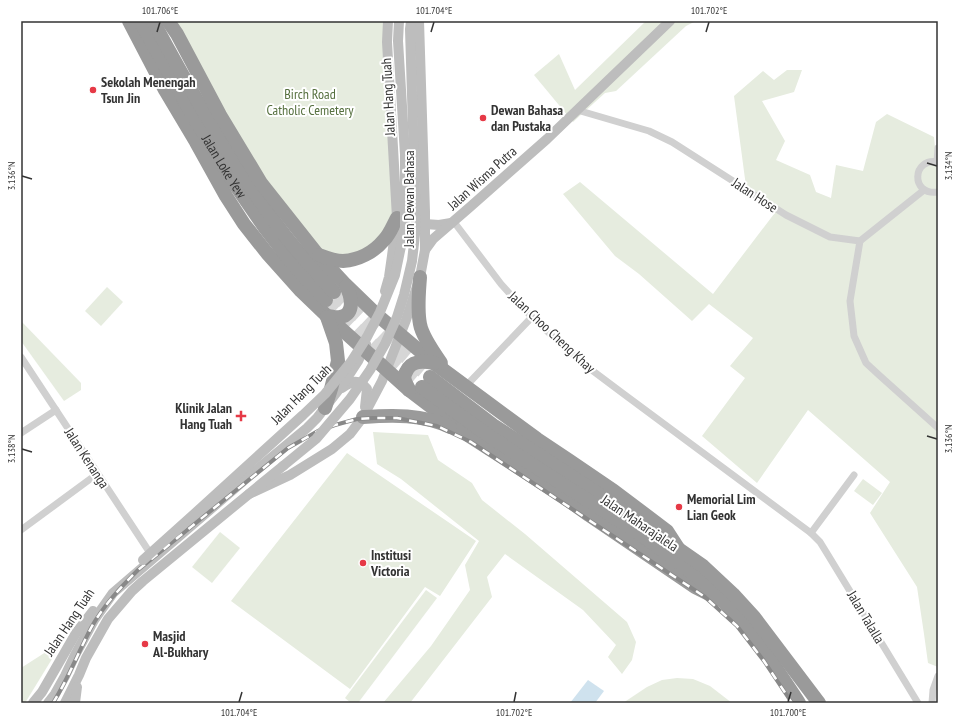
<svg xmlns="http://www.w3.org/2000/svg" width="959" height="724" font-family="'PT Sans Narrow',sans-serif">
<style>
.green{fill:#e6ecdf}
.water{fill:#cfe2ee}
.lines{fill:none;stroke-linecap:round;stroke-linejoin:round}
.highway-tunnel{stroke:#d6d6d6;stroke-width:14;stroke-dasharray:14 7;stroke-linecap:butt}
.street{stroke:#d0d0d0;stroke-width:7}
.secondary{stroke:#bdbdbd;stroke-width:10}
.highway{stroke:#9a9a9a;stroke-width:14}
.rail-casing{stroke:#888;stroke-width:4}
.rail{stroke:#fff;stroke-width:2.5;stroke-dasharray:8;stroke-linecap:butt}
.secondary-bridge{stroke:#bdbdbd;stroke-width:10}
.ticks{fill:none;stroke:#333;stroke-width:1.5}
.poi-dot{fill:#e63946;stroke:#fff;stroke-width:1.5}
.labels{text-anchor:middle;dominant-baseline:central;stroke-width:4;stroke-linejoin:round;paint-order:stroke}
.poi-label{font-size:14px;font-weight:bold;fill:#333;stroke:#fff;text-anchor:start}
.park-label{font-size:14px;fill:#56703f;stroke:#fff}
.street-label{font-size:14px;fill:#333;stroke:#fff}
.neatline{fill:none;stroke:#333;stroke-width:1.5}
.ticks-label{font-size:10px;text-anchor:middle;fill:#333}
</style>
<rect width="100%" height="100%" fill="#fff"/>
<!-- green -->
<g class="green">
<path d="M170 21H389L396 198 392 220 365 254 318 255 272 194Z"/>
<path d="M646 21H696L686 26 616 91 605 93 573 122 534 75 559 54 575 90Z"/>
<path d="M787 70H802L794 92 762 101 785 141 776 160 810 175 816 192 831 198 836 165 863 171 876 122 887 114 934 137 937 167 938 169V667L928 663 924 634 917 587 870 513 890 482 808 410 757 483 702 436 745 378 730 366 753 338 709 304 692 321 639 274 615 256 563 194 580 182 713 294 774 214 747 194 734 96 763 71 774 80Z"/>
<path d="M107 287 123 302 101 326 85 311Z"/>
<path d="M21 321 81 383V390L64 401 21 341Z"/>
<path d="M373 432 428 435 438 460 472 483 482 500 525 534 627 622 636 642 632 660 622 674 608 657 616 645 583 610 505 554 487 577 492 597 410 703H383L431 646 470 590 465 565 479 541 401 479 377 464Z"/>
<path d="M347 453 476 541 440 596 425 587 350 689 231 601Z"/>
<path d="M863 479 882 493 873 505 854 491Z"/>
<path d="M220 532 240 548 212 583 192 567Z"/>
<path d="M426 590 437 598 358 703H351L345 698Z"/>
<path d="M63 641 25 703H21V668Z"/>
<path d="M677 678 693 679 710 686 732 703H623L647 687 662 680Z"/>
</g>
<!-- water -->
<path class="water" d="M588 680 604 691 595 703H570Z"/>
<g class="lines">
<!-- highway-tunnel -->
<g class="highway-tunnel">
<path d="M334 292 381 336 430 377"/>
<path d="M326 300 374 346 422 387"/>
</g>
<!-- street -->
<g class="street">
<path d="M577 110 649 131 672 142 786 215 830 237 860 241 924 190"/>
<path d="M937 162 938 148"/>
<path d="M938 162C912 157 910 196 938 192"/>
<path d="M454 222 501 284 510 294 532 317 564 347 589 368 621 392 811 533 854 475"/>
<path d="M860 241 850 301 854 336 866 363 879 375 938 428"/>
<path d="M21 357 152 556"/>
<path d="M465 387 532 317"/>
<path d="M21 433 56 410"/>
<path d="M21 530 97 474"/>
<path d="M811 533 820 542 828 555 918 703"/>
<path d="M932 703 933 690 938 676"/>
</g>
<!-- secondary -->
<g class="secondary">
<path d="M425 224 439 225 451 223"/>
<path d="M425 250 433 239 470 207 547 139 670 21"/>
<path d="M385 291 389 277 392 256 397 218 387 42 388 21"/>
<path d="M342 388C352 381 358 378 367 389L365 407"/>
<path d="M249 494 290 475 332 449 350 434 363 417 382 381 386 371 406 320 420 277 425 250V212L419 21"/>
<path d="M33 703 42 692 76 633 93 611"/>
<path d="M48 703 55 694 65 676 75 655 94 620 113 593 248 477 307 428 317 418 343 384 358 361 366 344"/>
<path d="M65 703 79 675 86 658 108 619 132 591 143 581 283 466"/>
<path d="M75 703 77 687"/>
</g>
<!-- highway -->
<g class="highway">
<path d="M129 21 165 90 196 142 226 196 244 224 267 253 301 291 327 316 409 390 468 435 561 495 589 515 695 587 725 602"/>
<path id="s1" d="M140 21 192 114 234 183 265 228 292 263 326 300"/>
<path d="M153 21C191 92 232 164 280 229 296 251 316 271 334 292"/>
<path d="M168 21 177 34 220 115 261 183 318 255 344 283 376 314 434 363 537 439 570 461 614 491 667 531 678 548"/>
<path d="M319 255C327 258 335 261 343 261 359 260 374 252 384 240 390 234 393 225 397 218"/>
<path d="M420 277C419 292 417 309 420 324 422 336 434 353 441 363"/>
<path d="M327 316C331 316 336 318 340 317 356 315 351 295 346 286"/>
<path d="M430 377 493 425 637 519"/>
<path d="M422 387C445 404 467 421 491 437 524 460 558 481 592 503 637 532 688 564 725 603 754 633 776 668 799 703"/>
<path d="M409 390C408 387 406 384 405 381 404 378 404 375 406 372 411 360 423 361 434 363"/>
<path d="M325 408 331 389 338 361 336 343 327 317"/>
<path d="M363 417C393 415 422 414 450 427"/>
<path d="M670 543 703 566 733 594 754 617 819 703"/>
</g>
<defs>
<path id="rail" d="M53 703C68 679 78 653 91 628 103 606 120 588 138 570L288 448 318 431 335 425 357 419 373 418H397L437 426 471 442 705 597 737 626 764 661 792 703"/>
</defs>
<!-- rail casing -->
<use href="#rail" class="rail-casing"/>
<!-- rail -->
<use href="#rail" class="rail"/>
<!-- secondary-bridge -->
<g class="secondary-bridge">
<path d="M283 466 316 439 350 399 370 370 385 344 397 317 404 295 412 261 416 226 410 29 411 21"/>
<path d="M143 560 192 516 303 415 325 394 351 362 367 337 380 312 395 275 405 227V155L398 41 399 21"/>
</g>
</g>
<!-- ticks -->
<path class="ticks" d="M157 32 160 22M431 32 434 22M706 32 709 22M927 163 937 166M22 176 32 179M927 436 937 439M22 449 32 452M239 702 242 692M514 702 516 692M788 702 791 692"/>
<!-- markers -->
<g class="poi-dot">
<circle cx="93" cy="90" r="4"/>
<circle cx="483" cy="118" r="4"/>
<path d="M239 410h4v4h4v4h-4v4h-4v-4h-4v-4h4z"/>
<circle cx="679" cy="507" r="4"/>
<circle cx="363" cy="563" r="4"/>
<circle cx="145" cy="644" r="4"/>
</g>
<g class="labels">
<!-- poi labels -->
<g class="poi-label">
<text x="101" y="82">Sekolah Menengah<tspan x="101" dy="16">Tsun Jin</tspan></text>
<text x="491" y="110">Dewan Bahasa<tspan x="491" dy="16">dan Pustaka</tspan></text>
<text x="232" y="408" text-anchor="end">Klinik Jalan<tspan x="232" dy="16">Hang Tuah</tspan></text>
<text x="687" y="499">Memorial Lim<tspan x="687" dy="16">Lian Geok</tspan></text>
<text x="371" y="555">Institusi<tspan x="371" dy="16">Victoria</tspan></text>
<text x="153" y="636">Masjid<tspan x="153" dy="16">Al-Bukhary</tspan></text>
</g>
<!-- park labels -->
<g class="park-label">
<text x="310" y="94">Birch Road<tspan x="310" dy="16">Catholic Cemetery</tspan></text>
</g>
<!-- street labels -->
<g class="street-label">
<text transform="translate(388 97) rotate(-93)">Jalan Hang Tuah</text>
<text stroke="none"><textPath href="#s1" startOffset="168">Jalan Loke Yew</textPath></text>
<text transform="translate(482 178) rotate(-42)">Jalan Wisma Putra</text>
<text transform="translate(755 195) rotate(33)">Jalan Hose</text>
<text transform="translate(409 199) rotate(-90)">Jalan Dewan Bahasa</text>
<text transform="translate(552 332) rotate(43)">Jalan Choo Cheng Khay</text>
<text transform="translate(301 394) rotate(-45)">Jalan Hang Tuah</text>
<text transform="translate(87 458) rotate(57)">Jalan Kenanga</text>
<text transform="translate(640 523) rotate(34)">Jalan Maharajalela</text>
<text transform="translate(866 617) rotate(59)">Jalan Talalla</text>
<text transform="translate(69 622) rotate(-56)">Jalan Hang Tuah</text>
</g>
</g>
<!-- border -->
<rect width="959" height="724" fill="none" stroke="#ffffff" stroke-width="44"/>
<rect x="22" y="22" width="915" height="680" class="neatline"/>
<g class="ticks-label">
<text x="160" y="14">101.706°E</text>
<text x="434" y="14">101.704°E</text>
<text x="709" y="14">101.702°E</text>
<text transform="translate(948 166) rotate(-90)" y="4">3.134°N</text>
<text transform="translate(11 176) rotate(-90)" y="4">3.136°N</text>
<text transform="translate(948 439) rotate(-90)" y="4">3.136°N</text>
<text transform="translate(11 449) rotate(-90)" y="4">3.138°N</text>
<text x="239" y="716">101.704°E</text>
<text x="514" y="716">101.702°E</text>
<text x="788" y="716">101.700°E</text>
</g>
</svg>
